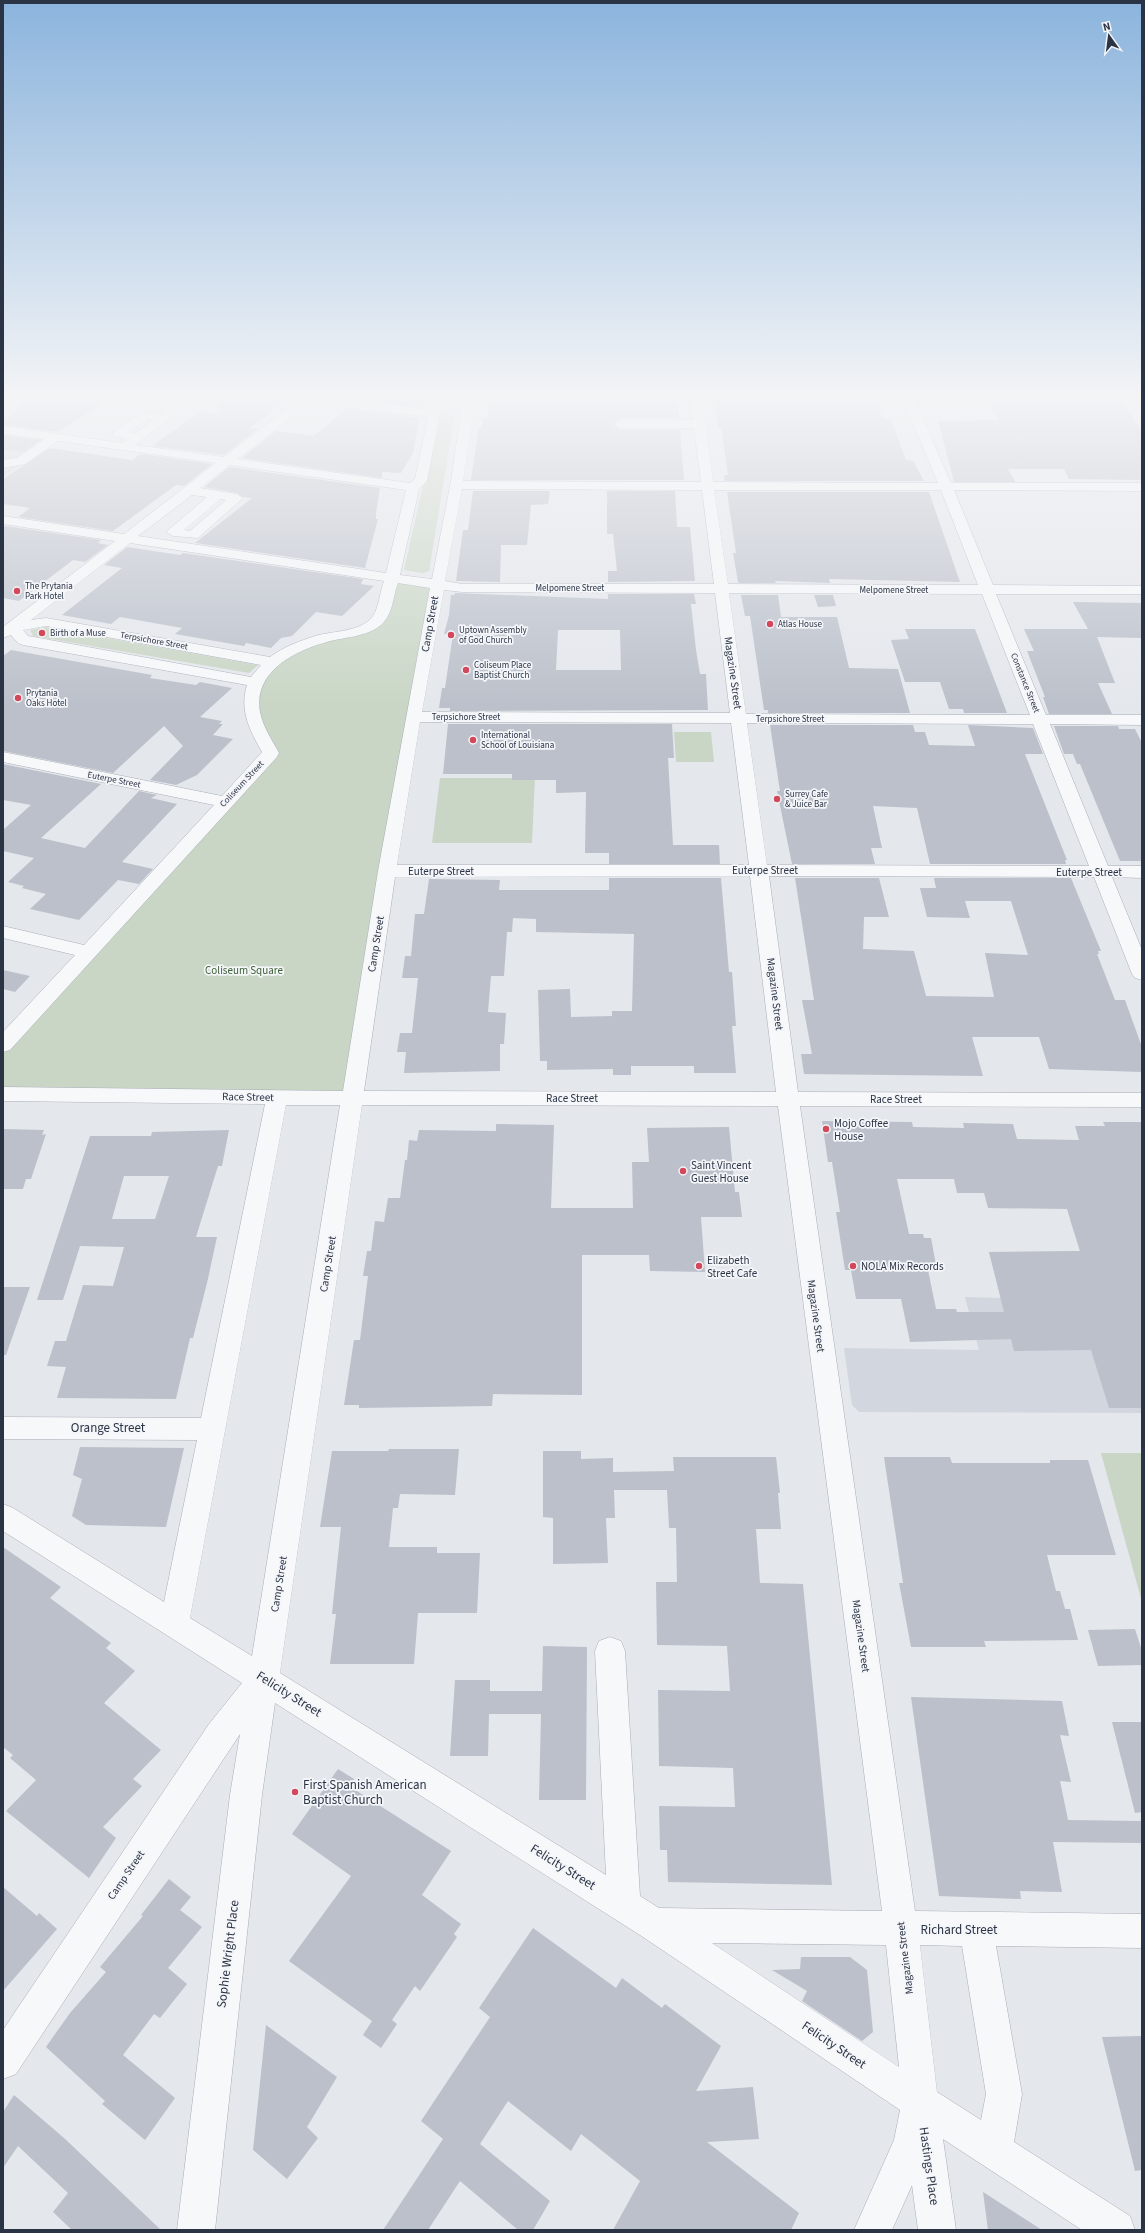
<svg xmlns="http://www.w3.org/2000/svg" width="1145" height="2233" font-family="'Source Sans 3',sans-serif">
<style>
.built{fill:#d2d6de}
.green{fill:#c9d6c5}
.building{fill:#bbc0ca;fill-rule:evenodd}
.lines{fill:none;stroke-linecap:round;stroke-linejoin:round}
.minor-casing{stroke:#a9aeb7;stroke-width:1}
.major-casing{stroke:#a3abb8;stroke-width:1}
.minor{fill:#f7f8fa;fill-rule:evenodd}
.major{fill:#fff;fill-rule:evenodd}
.tram{stroke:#7d8696;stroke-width:1}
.poi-dot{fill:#d1495b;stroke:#f4f6f9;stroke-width:1.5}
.labels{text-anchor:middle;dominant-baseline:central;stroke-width:3.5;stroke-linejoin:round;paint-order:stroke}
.far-poi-label{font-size:9px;fill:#2b3445;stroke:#f4f6f9;text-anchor:start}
.far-street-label{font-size:9px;fill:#2b3445;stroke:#f4f6f9}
.street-label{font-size:11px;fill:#2b3445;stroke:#f4f6f9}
.park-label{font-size:11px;fill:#3f6138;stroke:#f4f6f9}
.poi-label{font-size:11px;fill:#2b3445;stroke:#f4f6f9;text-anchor:start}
.near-street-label{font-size:13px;fill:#2b3445;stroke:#f4f6f9}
.near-poi-label{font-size:13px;fill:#2b3445;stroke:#f4f6f9;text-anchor:start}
</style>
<rect width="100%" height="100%" fill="#e4e7ec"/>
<!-- built -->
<g class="built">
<path d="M3 434 56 442 3 477Z"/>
<path d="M1142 1219V1413L859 1412 852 1405 844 1348 979 1350 965 1297 1001 1298 989 1252 1080 1251 1070 1220Z"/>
</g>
<!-- green -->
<g class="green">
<path d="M455 400 457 401 429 571 423 573 404 570 442 401Z"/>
<path d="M392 578 437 585 353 1098 3 1094V1045L271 754 250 700 272 662 374 623Z"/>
<path d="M46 627 258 665 249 673 33 636 30 630Z"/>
<path d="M674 732H711L714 762H676Z"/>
<path d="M440 778H535L532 843H432Z"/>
<path d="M1101 1453H1142V1602Z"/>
</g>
<!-- building -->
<g class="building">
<path d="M35 393H118L58 432 3 425V419L22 408V402Z"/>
<path d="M220 393H252L259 397 285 401 250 428 258 429 224 455 152 446 200 412 219 414Z"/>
<path d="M385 400H424L422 408 384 403Z"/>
<path d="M678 400 679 418H620L613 424 620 430H680L684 480H471L479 427H482L483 418H487L490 403H501V401Z"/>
<path d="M713 401 877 402 883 419H891L906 460 913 461 924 481H725L724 475H728L721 427H718Z"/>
<path d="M989 402H1121L1142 431V480L1069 479 1064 469H1008L1015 482H954L938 421 999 420Z"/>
<path d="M348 408 420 418 413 453 401 473 382 472V478L242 458 276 431 313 436Z"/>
<path d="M3 436 40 440 23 452 3 449Z"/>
<path d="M50 448 132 460 141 454 212 464 184 486 176 485 113 531 18 517 30 508 3 504V479Z"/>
<path d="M229 467 380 488 376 513V519H378L365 568 195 543 252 498 243 497 237 493 204 487Z"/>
<path d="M473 491H550L548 504 531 505 527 545H501L500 582 456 581 463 530H468Z"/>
<path d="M607 491H675L677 527H690L695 581 608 582V571H617L613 534H607Z"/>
<path d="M727 492H929L960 582 829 579 830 583 775 581 776 583H740L738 582 733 553H736Z"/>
<path d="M5 526 101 540 98 543 108 545 85 562 73 560 19 601 3 598V527Z"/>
<path d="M127 547 180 555 183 553 363 579 361 584 374 586 342 616 316 612 292 636 281 638 271 648 246 643 244 646 175 634 182 628 120 617 111 624 62 615 122 568 104 565Z"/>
<path d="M455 593 608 599V594H694L696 604H691L696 650 700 674H706L708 710 450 711V708H439L442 688H445L453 634H444L449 615 451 595H454ZM558 630H620L621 670H556Z"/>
<path d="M741 595H778L781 617H837L849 668 898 669 910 713H768V710H764L750 616H745Z"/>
<path d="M814 595H833L836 606 818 607Z"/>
<path d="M1073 602 1142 603V638L1097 637 1115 683H1098L1112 714H1049L1043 697H1045L1027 651H1034L1024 629H1088Z"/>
<path d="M905 629H975L1007 713H964L963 709H949L940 682H905L891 640 909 639Z"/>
<path d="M11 650 152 675 150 678 196 685 200 682 232 688 200 717 222 721 219 724H223L213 735 233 739 197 775 176 785 150 780 183 746 164 726 113 773 3 751V656Z"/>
<path d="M448 724H672L674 758H668L673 845H719L720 864H609V853H585L586 792 556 793V780H512V774H443Z"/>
<path d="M770 725H913L915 732H925L929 745 975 746 968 725 1033 728 1043 754H1025L1067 860H1065L1066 864H930L917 808 873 806 882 848H871L875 864H792L777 791H780Z"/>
<path d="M1054 726H1118L1119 729H1135L1142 743V861H1120L1080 764H1077L1073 754H1064Z"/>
<path d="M3 764 101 784 41 838 85 848 139 791 157 795 151 798 177 804 122 862 153 869 139 884 118 880 79 920 30 909 46 894 22 888 24 886 8 882 34 858 3 851V830L31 805 3 800Z"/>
<path d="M609 878H721L729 972H732L736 1026H732L736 1073H694V1066H631V1075H613V1069L547 1070V1061H540L538 990 570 989 571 1017 612 1016V1011H632L634 934 536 932V919L513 918 512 932H507L504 976H491L488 1012 506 1013 504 1044H500V1071L404 1073 406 1052H397L400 1033H412L418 978H402L405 956H411L415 914H424L429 879 500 880 499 890H609Z"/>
<path d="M795 878H879L889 917H864L863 949 914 951 926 996 994 997 985 953 1028 955 1011 901H965L970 918 927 917 920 888H936L934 878H1071L1101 951H1098L1099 954H1097L1115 1000H1125L1142 1047V1072L1049 1069 1039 1037H972L983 1076 804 1074 801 1054H812L802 1000H814Z"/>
<path d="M3 970 30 976 15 992 3 989Z"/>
<path d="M822 1121 912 1122 913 1127 964 1128 963 1123 1013 1124 1017 1139 1079 1140 1075 1126H1105L1103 1122H1142V1408H1109L1091 1350 1014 1351 1011 1339 910 1342 901 1299H856L851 1270H845L836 1212H840L832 1162H828ZM897 1179H954L957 1193H984L988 1208 1067 1209 1080 1251 989 1252 1004 1312H957L956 1309H936L928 1270H937L931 1238H924L923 1234H909Z"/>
<path d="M496 1124 554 1125 551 1208H633L632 1162H649L647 1128 729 1127 735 1192H739L742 1217H701L705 1272 650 1271 649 1255H582V1395L493 1394 492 1406 359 1408V1405H344L354 1340H360L368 1276H363L367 1251H371L375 1221 384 1222 388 1198H400L405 1160H407L409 1140 417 1141 419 1130 496 1131Z"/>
<path d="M3 1129 44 1130 42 1135 46 1134 31 1179H26L23 1189H3Z"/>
<path d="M229 1130 222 1166H218L196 1237H217L207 1283 193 1338H190L176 1399 57 1398 66 1367 47 1366 55 1341H66L83 1285 113 1286 124 1247 80 1246 63 1300H37L90 1136H151L152 1132ZM124 1176H169L155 1219H112Z"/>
<path d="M3 1287H30L6 1355H3Z"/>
<path d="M80 1447 184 1448 166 1527 86 1525 72 1516 82 1479 73 1475Z"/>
<path d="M389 1449H459L455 1495 400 1494 398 1508H393L389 1547H437V1553H480L477 1613H418L414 1664H330L336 1614H332L341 1527H320L332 1451H388Z"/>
<path d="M543 1451H581V1459L613 1458V1472L674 1471 673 1457H776L780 1493H778L781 1529H756L760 1583 803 1584 832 1885 668 1882 667 1850H660L659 1806 735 1807 733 1768 659 1766 658 1690 730 1691 727 1646 657 1645 656 1582H677L676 1528H669L667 1490H614L615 1518H606L608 1563 553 1564V1518L543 1517Z"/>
<path d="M884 1457H950L952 1463H1050V1460H1088L1116 1555H1047L1056 1591H1060L1065 1609H1070L1078 1640 984 1641 986 1647H911L899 1583H903Z"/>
<path d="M3 1547 61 1587 50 1598 111 1643 106 1648 135 1671 104 1703 161 1750 133 1779 142 1786 103 1827 116 1838 89 1878 6 1811 36 1780 10 1758 13 1755 3 1747Z"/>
<path d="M1135 1629 1142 1651V1665L1098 1666 1088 1630Z"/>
<path d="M543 1646 587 1647 586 1800H539L541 1714H489L488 1756H450L455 1680H490V1691H542Z"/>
<path d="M911 1697 1062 1701 1069 1736 1060 1735 1071 1782 1060 1781 1068 1820 1142 1821V1843L1053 1842 1062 1892 1020 1891 1021 1899 939 1896Z"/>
<path d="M1112 1722H1142V1812L1135 1813Z"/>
<path d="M338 1769 354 1779 349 1786 451 1851 422 1895 461 1924 454 1934 457 1937 420 1991 415 1986 392 2020 397 2024 381 2048 363 2035 372 2021 289 1961 351 1876 292 1834Z"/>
<path d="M169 1879 191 1897 180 1910 202 1927 168 1968 187 1984 160 2018 154 2014 123 2055 175 2098 145 2140 102 2104 105 2101 46 2047 70 2013 106 1972 100 1967 143 1916 141 1915Z"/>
<path d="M3 1887 37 1916 39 1913 57 1929 3 1991Z"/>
<path d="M533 1928 616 1988 622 1978 662 2008 665 2004 721 2046 696 2091 753 2087 759 2139 707 2142 799 2213 791 2230H613L640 2181 581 2134 571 2151 508 2101 480 2144 550 2201 533 2230H518L460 2181 428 2230H383L443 2139 421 2121 490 2017 479 2008Z"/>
<path d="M801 1957H850L867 1970 873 2032 862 2041 802 2001 807 1991 772 1970 800 1969Z"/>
<path d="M266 2025 337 2077 307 2127 318 2138 287 2179 253 2150Z"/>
<path d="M1142 2036V2170L1135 2171 1102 2037Z"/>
<path d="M14 2095 64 2138 161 2230H72L53 2212 68 2193 18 2146 3 2168V2112Z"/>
<path d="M983 2192 1042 2230H988Z"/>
</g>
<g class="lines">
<defs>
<path id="minor" d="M190 393H203L135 445 224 457 297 401 259 396 253 393 305 395 308 393H321L320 395 348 393 1142 394V400H915L951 483H1142V491L954 490 993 585 1142 586V594H996L1046 715H1142V725L1050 724 1108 866H1142V878L1112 877 1142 950V980L1135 978 1132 974 1094 877 769 876 798 1092 1142 1093V1107L800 1106 915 1911 1142 1914V1948L996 1946 1022 2094 1014 2142 1130 2216 1135 2230H1082L943 2139 956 2230H918L912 2185 892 2230H854L894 2140 900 2110 643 1937 275 1703 262 1795 215 2230H177L230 1795 240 1734 16 2074 3 2079V2030L209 1724 242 1683 3 1531V1504L13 1508 164 1602 197 1440 3 1439V1417L201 1418 265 1104 3 1101V1087L343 1091 378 871 430 588 398 583C393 596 393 615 381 625 367 637 344 637 327 642 294 651 253 672 260 712 263 727 272 740 279 753L277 757 10 1050 3 1052V1032L75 955 3 938V926L84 945 214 805 3 762V752L222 796 262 752C250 731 239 710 247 685L23 645 18 643 11 635 3 638V627L115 541 3 524V516L124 534 216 463 58 441 25 464 3 468V460L17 458 44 439 3 434V426L122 443 127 439 115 437 113 434 115 431 141 412 161 414ZM443 398 463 399 451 481 432 579 400 575 419 489 427 481ZM356 399H431L429 410 376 403 370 407 376 411 428 417 415 479 410 483 238 459 309 403ZM475 399H690L693 420H620L614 424 620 428H694L701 482 463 481ZM702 399 903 400 938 483 713 482ZM147 419 153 420 135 433 129 432ZM229 465 406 490 386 573 138 536 192 495 207 497 166 532 173 536 198 538 243 498 237 494 200 488ZM462 489 702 490 714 584H462L445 581ZM714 490H941L978 585 728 584ZM220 499 226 500 190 531 184 530ZM130 543 384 581C380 591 379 607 373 616 362 632 332 631 315 636 300 641 283 647 270 657L46 618 31 620ZM444 590 462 592 715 593 730 713 422 712ZM729 593 982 594 1030 715 746 714ZM46 626 261 665 251 677 28 636 23 630ZM420 722 731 723 749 865H397ZM747 723 1033 724 1089 866 767 865ZM750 876 776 1092 364 1091 395 877ZM286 1105H340L252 1656 190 1618ZM362 1105 778 1106 882 1911 659 1908 640 1896 625 1651 621 1641 610 1637 599 1641 595 1651 606 1875 280 1673ZM712 1943 886 1945 899 2067ZM920 1945 962 1946 986 2094 981 2120 937 2092Z"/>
<path id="major" d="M20 393H34L3 412V403Z"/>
</defs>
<!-- minor casing -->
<use href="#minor" class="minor-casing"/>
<!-- major casing -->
<use href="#major" class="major-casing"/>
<!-- minor -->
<use href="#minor" class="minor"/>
<!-- major -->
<use href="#major" class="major"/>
<!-- tram -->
<path class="tram" d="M3 399 13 393"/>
</g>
<!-- sky -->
<linearGradient id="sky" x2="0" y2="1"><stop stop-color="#8bb4dd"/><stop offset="0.56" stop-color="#f3f4f6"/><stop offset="1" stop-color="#f3f4f6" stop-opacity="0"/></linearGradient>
<rect width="1145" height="706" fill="url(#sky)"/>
<!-- markers -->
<g class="poi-dot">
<circle cx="17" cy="591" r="4"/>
<circle cx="770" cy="624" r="4"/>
<circle cx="42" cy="633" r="4"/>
<circle cx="451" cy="635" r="4"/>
<circle cx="466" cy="670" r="4"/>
<circle cx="18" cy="698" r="4"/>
<circle cx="473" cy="740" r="4"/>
<circle cx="777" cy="799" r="4"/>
<circle cx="826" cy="1129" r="4"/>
<circle cx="683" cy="1171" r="4"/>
<circle cx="699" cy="1266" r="4"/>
<circle cx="853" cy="1266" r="4"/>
<circle cx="295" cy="1792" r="4"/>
</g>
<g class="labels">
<!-- far-poi labels -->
<g class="far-poi-label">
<text x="25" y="586">The Prytania<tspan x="25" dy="10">Park Hotel</tspan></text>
<text x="778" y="624">Atlas House</text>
<text x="459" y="630">Uptown Assembly<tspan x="459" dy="10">of God Church</tspan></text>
<text x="50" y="633">Birth of a Muse</text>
<text x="474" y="665">Coliseum Place<tspan x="474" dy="10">Baptist Church</tspan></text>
<text x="26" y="693">Prytania<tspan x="26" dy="10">Oaks Hotel</tspan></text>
<text x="481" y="735">International<tspan x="481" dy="10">School of Louisiana</tspan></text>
<text x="785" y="794">Surrey Cafe<tspan x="785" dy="10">&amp; Juice Bar</tspan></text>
</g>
<!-- far-street labels -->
<g class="far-street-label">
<text x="570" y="588">Melpomene Street</text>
<text x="894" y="590">Melpomene Street</text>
<text transform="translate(154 641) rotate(10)">Terpsichore Street</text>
<text transform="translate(1025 683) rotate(68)">Constance Street</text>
<text x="466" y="717">Terpsichore Street</text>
<text x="790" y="719">Terpsichore Street</text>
<text transform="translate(114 780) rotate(11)">Euterpe Street</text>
<text transform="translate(242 784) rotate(-47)">Coliseum Street</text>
</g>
<!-- street labels -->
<g class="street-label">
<text transform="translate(430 624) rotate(-80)">Camp Street</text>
<text transform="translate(733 673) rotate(82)">Magazine Street</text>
<text x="765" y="870">Euterpe Street</text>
<text x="441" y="871">Euterpe Street</text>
<text x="1089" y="872">Euterpe Street</text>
<text transform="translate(376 944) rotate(-81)">Camp Street</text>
<text transform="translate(775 994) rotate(83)">Magazine Street</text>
<text transform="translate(248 1097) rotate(1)">Race Street</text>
<text x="572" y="1098">Race Street</text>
<text x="896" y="1099">Race Street</text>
<text transform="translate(328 1264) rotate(-81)">Camp Street</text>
<text transform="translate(816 1316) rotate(82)">Magazine Street</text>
<text transform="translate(279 1584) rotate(-81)">Camp Street</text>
<text transform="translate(861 1636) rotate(82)">Magazine Street</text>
<text transform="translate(126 1875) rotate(-56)">Camp Street</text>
<text transform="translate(905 1958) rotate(-97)">Magazine Street</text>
</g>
<!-- park labels -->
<g class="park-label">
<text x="244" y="970">Coliseum Square</text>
</g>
<!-- poi labels -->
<g class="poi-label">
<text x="834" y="1123">Mojo Coffee<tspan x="834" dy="13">House</tspan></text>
<text x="691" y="1165">Saint Vincent<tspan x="691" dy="13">Guest House</tspan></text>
<text x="707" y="1260">Elizabeth<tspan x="707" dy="13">Street Cafe</tspan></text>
<text x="861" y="1266">NOLA Mix Records</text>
</g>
<!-- near-street labels -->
<g class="near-street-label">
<text x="108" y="1428">Orange Street</text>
<text transform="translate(289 1694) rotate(32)">Felicity Street</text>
<text transform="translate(563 1867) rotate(32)">Felicity Street</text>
<text x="959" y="1930">Richard Street</text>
<text transform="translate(228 1954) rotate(-83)">Sophie Wright Place</text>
<text transform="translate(834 2045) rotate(34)">Felicity Street</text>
<text transform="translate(929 2166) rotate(82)">Hastings Place</text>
</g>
<!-- near-poi labels -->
<g class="near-poi-label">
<text x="303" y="1785">First Spanish American<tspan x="303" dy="15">Baptist Church</tspan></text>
</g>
</g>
<!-- border -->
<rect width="1145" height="2233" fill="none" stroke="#2b3445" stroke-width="8"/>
<!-- north arrow -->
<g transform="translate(1109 36) rotate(346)" stroke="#f4f6f9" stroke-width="3" paint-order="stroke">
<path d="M0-3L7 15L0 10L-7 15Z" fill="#2b3445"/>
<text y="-6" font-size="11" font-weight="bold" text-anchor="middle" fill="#2b3445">N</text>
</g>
</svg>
